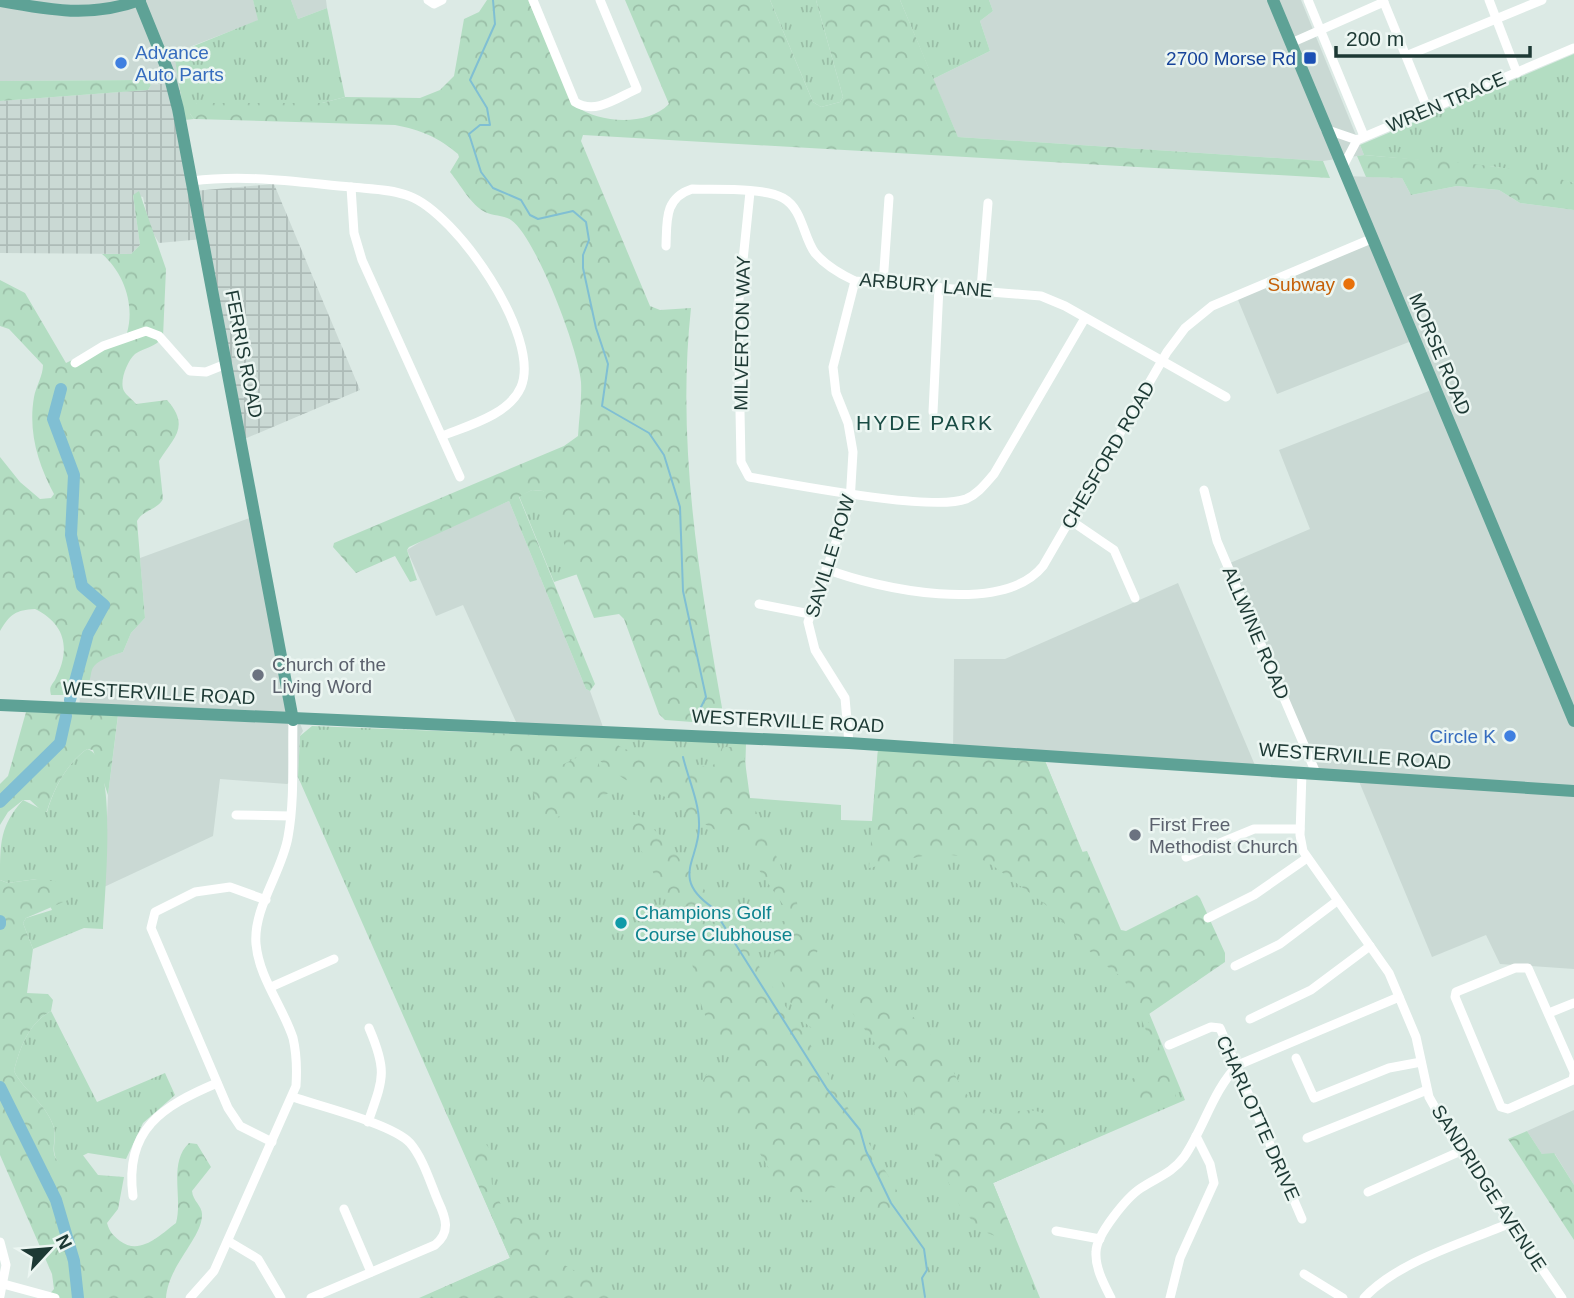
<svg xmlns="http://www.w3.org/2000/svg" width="1574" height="1298" font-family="Helvetica,sans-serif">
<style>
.built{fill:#cad9d4}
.industrial{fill:url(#industrial-grid)}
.grass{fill:url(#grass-tufts)}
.forest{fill:url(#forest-crowns)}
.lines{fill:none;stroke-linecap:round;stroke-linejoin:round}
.stream{stroke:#80bfd3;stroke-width:2}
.river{stroke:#80bfd3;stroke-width:12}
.minor{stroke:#fff;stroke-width:9}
.major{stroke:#5ea296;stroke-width:12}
.transit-dot{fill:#1a4fb4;stroke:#ecf6f2;stroke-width:2.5}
.shop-dot{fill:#3f7fe0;stroke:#ecf6f2;stroke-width:2.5}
.food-dot{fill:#e8710a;stroke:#ecf6f2;stroke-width:2.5}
.worship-dot{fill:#6b7280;stroke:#ecf6f2;stroke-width:2.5}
.culture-dot{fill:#0f9aa8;stroke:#ecf6f2;stroke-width:2.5}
.labels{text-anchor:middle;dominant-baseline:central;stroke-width:5;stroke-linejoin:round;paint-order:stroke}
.shop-label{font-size:19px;fill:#366cbe;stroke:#ecf6f2;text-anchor:start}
.transit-label{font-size:19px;fill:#164399;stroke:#ecf6f2;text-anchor:end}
.street-label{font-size:19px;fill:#1d3934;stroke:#ecf6f2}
.food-label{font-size:19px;fill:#c56008;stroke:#ecf6f2;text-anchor:end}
.worship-label{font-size:19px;fill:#5b616d;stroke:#ecf6f2;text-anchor:start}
.culture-label{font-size:19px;fill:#0d838f;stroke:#ecf6f2;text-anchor:start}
.neighbourhood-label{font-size:21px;letter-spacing:2px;fill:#194c44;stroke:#ecf6f2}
</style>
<defs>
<pattern id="industrial-grid" width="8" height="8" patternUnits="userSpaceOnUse" patternTransform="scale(1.75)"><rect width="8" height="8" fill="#cad9d4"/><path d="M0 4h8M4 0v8" fill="none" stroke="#adbbb7"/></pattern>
<pattern id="grass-tufts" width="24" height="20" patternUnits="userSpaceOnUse" patternTransform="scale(1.75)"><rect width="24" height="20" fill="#b3ddc2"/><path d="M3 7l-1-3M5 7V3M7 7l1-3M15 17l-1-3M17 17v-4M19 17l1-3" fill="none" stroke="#9abea7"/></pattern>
<pattern id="forest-crowns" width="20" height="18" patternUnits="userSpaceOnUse" patternTransform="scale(1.75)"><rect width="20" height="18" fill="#b3ddc2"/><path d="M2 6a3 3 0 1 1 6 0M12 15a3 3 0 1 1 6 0" fill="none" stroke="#9abea7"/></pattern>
</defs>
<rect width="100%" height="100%" fill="#dceae5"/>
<!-- built -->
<g class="built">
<path d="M0 0H253L259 20 174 53 179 82 151 85 145 80 0 81Z"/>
<path d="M291 0H326L327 8 298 19Z"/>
<path d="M989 0H1301L1364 155 1323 161 958 137 933 79 990 51 980 21 993 11Z"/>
<path d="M1345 176 1402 178 1411 195 1457 186 1499 190 1520 203 1574 210V969L1500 964 1486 935 1432 957 1358 779 1319 776 1230 563 1310 529 1279 450 1434 389 1414 340 1277 394 1236 295 1371 238Z"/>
<path d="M509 501 586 689 590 691 607 738 521 733 463 605 436 616 407 550 430 536Z"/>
<path d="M255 516 292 703 303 731 300 736 298 777 287 784 220 779 213 836 104 887 108 795 118 716 79 714 80 695 85 691 91 667 98 660 123 652 131 633 145 618 140 558Z"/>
<path d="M1178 583 1257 770 953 755 954 659H1005Z"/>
<path d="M1574 1110V1185L1555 1154H1542L1527 1131Z"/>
</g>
<!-- industrial -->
<path class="industrial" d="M179 82 194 191 274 184 360 390 242 440 203 239 159 243 150 228 143 197 133 195 140 245 131 254 0 253V101L148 90 151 85Z"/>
<!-- grass -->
<g class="grass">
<path d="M253 0H291L298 19 327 8 345 97 322 103H197L190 114 194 119 185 120 174 54 258 20Z"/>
<path d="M770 0H816L843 97 840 102 821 107 813 102Z"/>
<path d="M900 0H989L993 11 980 21 990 51 933 79Z"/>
<path d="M1574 54V183L1497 167 1364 155 1360 145Z"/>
<path d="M532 490 543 491 547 495 578 574 554 582 519 496Z"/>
<path d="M312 726 746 743 745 778 750 798 841 805V820L872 821 878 750 1045 761 1185 1100 993 1183 1040 1298H419L510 1258 298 777 300 736Z"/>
<path d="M87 749C119 756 104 900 103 929L84 928 33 949 23 923 26 918 52 910 37 879 8 883 0 880C0 842 0 826 23 800L47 812C54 788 67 763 87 749Z"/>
<path d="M51 1011 97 1102 165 1073 175 1095 143 1123 126 1159 88 1153 62 1166C47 1153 59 1140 53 1125 46 1104 24 1091 14 1071 20 1047 29 1023 51 1011Z"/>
</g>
<!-- forest -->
<g class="forest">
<path d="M487 0H528L575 106C599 123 646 127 669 104L625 0H770L813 102 821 107 840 102 843 97 816 0H900L958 137 1323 161 1330 178 583 135 581 141 650 306 660 310 691 308C676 445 700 584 724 719L720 724 665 720 659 714 624 619 619 614 594 618 543 491 532 490 519 497 595 684 590 691 586 689 509 501 409 547 407 550 417 580 410 582 395 556 356 573 333 547 334 543 564 446 578 436C579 418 582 400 581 382 579 351 536 237 511 220 504 215 493 216 485 212 471 205 460 184 450 172L459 157 458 154C438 137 421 130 395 125L194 119 190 114 191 106 197 103H322L345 97 420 98 440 90 454 76 464 19 479 12Z"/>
<path d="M146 80 151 85 148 90 0 101V81Z"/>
<path d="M1364 155C1434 161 1507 163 1574 183V210L1520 203 1499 190 1457 186 1411 195 1402 178 1366 177 1357 156Z"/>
<path d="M139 191 166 269 163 337C155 348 145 347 135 354 127 361 119 382 124 391 126 395 133 400 136 404L167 400C191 427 173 438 159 461L163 499C157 510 143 510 137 521L145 618 131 633 123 652C74 667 103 673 80 695H51C49 687 51 686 55 680 71 650 66 624 35 609 16 610 10 614 0 631V457L20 482 40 499 51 498 54 494C38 464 28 432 34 397 36 386 43 376 43 365L9 329 0 326V280L25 293 66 363 127 333C135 305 124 273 102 254H131L140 245 133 195Z"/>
<path d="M26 712 118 715 108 795 93 750 87 749C67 763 54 788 47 811L44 813 30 800H23L8 812 0 825V784L8 776Z"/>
<path d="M493 733 607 738 624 749 710 768 717 761 722 747H743L750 798 797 902 798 912H788L741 844 692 817 670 799 624 779 596 758 611 792 547 822 528 782 584 754 501 753 490 743 489 736Z"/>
<path d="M878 750 1045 761 1082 852 1087 851 1121 930 1126 931 1197 895 1200 898 1225 953V962L1149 1014 1148 1021 1175 1087 1176 1096 1166 1105 1146 1110 1127 1093 1128 1081 1141 1074 1156 1075 1160 1071V1063L1124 979 1096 958 1050 908 992 865 981 859 936 853 869 868Z"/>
<path d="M627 815H638L662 837 728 919 809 1042 906 1206 903 1213 876 1210 860 1195 838 1187 831 1188 814 1201 780 1197 770 1170 733 1110 705 1090 703 1081 710 1068 732 1069 735 1063 705 1015 699 998 686 933 635 839Z"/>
<path d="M37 879 59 882 69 891 68 900 26 918 23 923 33 949 27 993 48 994 53 1000 51 1011C29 1023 20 1047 14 1071 24 1091 46 1104 53 1125 59 1140 46 1153 62 1165L82 1154 98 1175 124 1177 118 1209 107 1223C110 1233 113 1235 120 1241 140 1256 160 1235 176 1223 183 1198 168 1163 189 1143L197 1144 211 1167 192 1191C193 1202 203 1206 202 1216 201 1239 168 1266 166 1298H46L54 1289 52 1274 0 1155V880L8 883Z"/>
<path d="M783 921C800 922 815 924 823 939L811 965 832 1009 831 1020 817 1030C789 1022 768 953 774 925Z"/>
<path d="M861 992C896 997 921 1020 941 1049 953 1067 958 1088 975 1103 1000 1124 1012 1107 1036 1111 1051 1114 1065 1127 1077 1136L1078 1146 993 1183 1015 1237 1010 1242 980 1230 960 1206 889 1062 845 1003 847 995Z"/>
<path d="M1527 1131 1542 1154 1554 1153 1574 1185V1240L1508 1139Z"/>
<path d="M484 1142 490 1149 492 1186 506 1215 522 1219 539 1229 552 1258 593 1281 613 1298H430L434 1292 510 1258 463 1150Z"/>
</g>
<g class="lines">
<!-- stream -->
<g class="stream">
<path d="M493 0 495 24 470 80 487 108 490 125H480L469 134 481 172 493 188 521 200 530 215 538 219 573 211 586 222 589 240 583 255V268L596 328 608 364 602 406 649 433 664 455 680 507 683 591 706 697 696 717"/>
<path d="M683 757C688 778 699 802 699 823 701 859 669 877 712 907L827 1089 860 1130 866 1151 891 1203 924 1249 927 1270 922 1278 925 1297"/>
</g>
<!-- river -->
<g class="river">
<path d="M61 389 53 419 74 475 71 535 82 586 104 605 88 634 70 700"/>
<path d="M0 802 60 743 66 716"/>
<path d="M0 921V924"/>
<path d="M0 1087 56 1200 74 1261 78 1298"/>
</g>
<!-- minor -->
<g class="minor">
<path d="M428 0 434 4 442 0"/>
<path d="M533 0 575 102C595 115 617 98 637 89L600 0"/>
<path d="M1308 0 1364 136"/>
<path d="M1383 0 1428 110"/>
<path d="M1489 0 1517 73"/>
<path d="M1291 43 1384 2"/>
<path d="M1406 56 1542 0"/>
<path d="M1325 129 1357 140"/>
<path d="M1342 168 1357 140 1574 48"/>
<path d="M192 181C246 174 297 182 351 187 370 189 391 189 409 196 456 213 542 337 521 387 509 415 467 426 442 436"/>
<path d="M351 187 354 233 362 260 460 477"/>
<path d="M750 192 738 309 741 462 749 477C792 484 932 512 966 499 978 494 986 483 994 474L1085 318"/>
<path d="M666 246C667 221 664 198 692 189 715 190 763 187 783 198 803 209 803 237 815 253 826 266 840 274 855 281L1041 296 1065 306 1226 397"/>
<path d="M883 284 889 198"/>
<path d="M981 289 988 203"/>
<path d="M75 363 103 346 146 331 159 336 190 371 206 372 226 364"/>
<path d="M933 412 939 287"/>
<path d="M1204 490 1217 541 1316 773"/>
<path d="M1070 520 1114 550 1135 598"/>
<path d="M826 569C878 589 1003 616 1043 566L1167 352 1185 328 1212 306 1371 239"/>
<path d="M759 604 810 614"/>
<path d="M849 743 845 698 815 650 808 622 850 502 853 452 848 423 836 393 833 367 855 281"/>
<path d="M1302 772 1300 835 1303 851 1389 973 1416 1037 1429 1097 1451 1136 1562 1298"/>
<path d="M236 815 290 816"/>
<path d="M1186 857 1254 829H1300"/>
<path d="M266 900 230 887 195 892 155 912 151 928 228 1108 240 1126 272 1142"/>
<path d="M1208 918 1254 895 1307 858"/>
<path d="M1235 966 1280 944 1337 901"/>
<path d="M271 987 334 959"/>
<path d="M1549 1013 1574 1003"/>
<path d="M1250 1019 1311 990 1370 946"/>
<path d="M1169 1045 1211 1027 1220 1028 1302 1219"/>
<path d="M1296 1058 1314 1098 1389 1068 1421 1062"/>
<path d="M1574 1072 1528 968H1515L1456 992 1455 997 1501 1107 1508 1109 1573 1080 1574 1074"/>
<path d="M293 1097C319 1106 393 1124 410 1143 423 1158 430 1182 438 1201 446 1218 451 1232 435 1245L311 1298"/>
<path d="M368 1122C383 1079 388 1072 369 1028"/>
<path d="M1307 1138 1427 1090"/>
<path d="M1368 1192 1461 1151"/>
<path d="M133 1196C124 1129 163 1106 217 1083"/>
<path d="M344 1209 371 1272"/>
<path d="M1056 1231 1100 1239"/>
<path d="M228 1241 258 1259 281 1298"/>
<path d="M0 1242 6 1265 0 1296"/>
<path d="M1304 1274 1343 1298"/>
<path d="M0 1283 55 1298"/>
<path d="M190 1298 214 1271 296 1086C297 1070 297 1055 293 1038 283 1007 259 978 256 944 253 908 282 872 288 837 295 799 292 758 293 720"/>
<path d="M1111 1298C1104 1284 1095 1268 1096 1252 1096 1235 1127 1197 1141 1188 1158 1177 1172 1173 1184 1157 1204 1128 1213 1090 1238 1065L1399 997"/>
<path d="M1170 1298 1180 1258 1214 1183 1210 1164 1196 1136"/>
<path d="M1364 1298C1398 1261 1464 1243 1510 1223"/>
</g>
<!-- major -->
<g class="major">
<path d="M139 0 169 74 178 109 293 720"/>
<path d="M1273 0 1574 721"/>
<path d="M0 1C49 10 92 18 140 0"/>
<path d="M0 705 849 743 1574 791"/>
</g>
</g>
<!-- markers -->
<rect class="transit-dot" x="1303" y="51" width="14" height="14" rx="3.5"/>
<g class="shop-dot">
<circle cx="121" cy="63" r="7"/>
<circle cx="1510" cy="736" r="7"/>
</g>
<circle class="food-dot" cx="1349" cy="284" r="7"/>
<g class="worship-dot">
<circle cx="258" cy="675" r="7"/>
<circle cx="1135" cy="835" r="7"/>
</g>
<circle class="culture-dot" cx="621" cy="923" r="7"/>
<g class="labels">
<!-- shop labels -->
<g class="shop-label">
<text x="135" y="52">Advance<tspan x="135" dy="22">Auto Parts</tspan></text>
<text x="1496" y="736" text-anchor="end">Circle K</text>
</g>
<!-- transit labels -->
<g class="transit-label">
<text x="1296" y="58">2700 Morse Rd</text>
</g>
<!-- street labels -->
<g class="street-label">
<text transform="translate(1446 102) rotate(-23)">WREN TRACE</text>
<text transform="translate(926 285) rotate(5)">ARBURY LANE</text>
<text transform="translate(742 333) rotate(-89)">MILVERTON WAY</text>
<text transform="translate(244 354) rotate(79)">FERRIS ROAD</text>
<text transform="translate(1440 354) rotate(67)">MORSE ROAD</text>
<text transform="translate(1108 455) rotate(-60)">CHESFORD ROAD</text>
<text transform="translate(830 556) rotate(-73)">SAVILLE ROW</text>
<text transform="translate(1256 633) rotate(67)">ALLWINE ROAD</text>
<text transform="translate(159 693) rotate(3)">WESTERVILLE ROAD</text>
<text transform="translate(788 721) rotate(3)">WESTERVILLE ROAD</text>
<text transform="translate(1355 756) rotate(4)">WESTERVILLE ROAD</text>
<text transform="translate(1258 1118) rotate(66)">CHARLOTTE DRIVE</text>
<text transform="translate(1489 1188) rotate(57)">SANDRIDGE AVENUE</text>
</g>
<!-- food labels -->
<g class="food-label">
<text x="1335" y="284">Subway</text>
</g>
<!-- worship labels -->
<g class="worship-label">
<text x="272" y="664">Church of the<tspan x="272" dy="22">Living Word</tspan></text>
<text x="1149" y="824">First Free<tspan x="1149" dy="22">Methodist Church</tspan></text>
</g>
<!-- culture labels -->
<g class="culture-label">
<text x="635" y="912">Champions Golf<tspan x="635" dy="22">Course Clubhouse</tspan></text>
</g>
<!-- neighbourhood labels -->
<g class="neighbourhood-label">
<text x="925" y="422">HYDE PARK</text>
</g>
</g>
<!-- north arrow -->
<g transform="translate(49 1249) rotate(64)" stroke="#ecf6f2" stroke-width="5" paint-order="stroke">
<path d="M0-5L12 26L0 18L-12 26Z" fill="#1d3934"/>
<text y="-10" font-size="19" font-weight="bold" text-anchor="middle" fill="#1d3934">N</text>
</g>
<!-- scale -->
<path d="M1336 46v10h194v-10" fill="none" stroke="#1d3934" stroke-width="3.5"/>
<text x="1346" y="46" font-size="21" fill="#1d3934" stroke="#ecf6f2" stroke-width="5" paint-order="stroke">200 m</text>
</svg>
